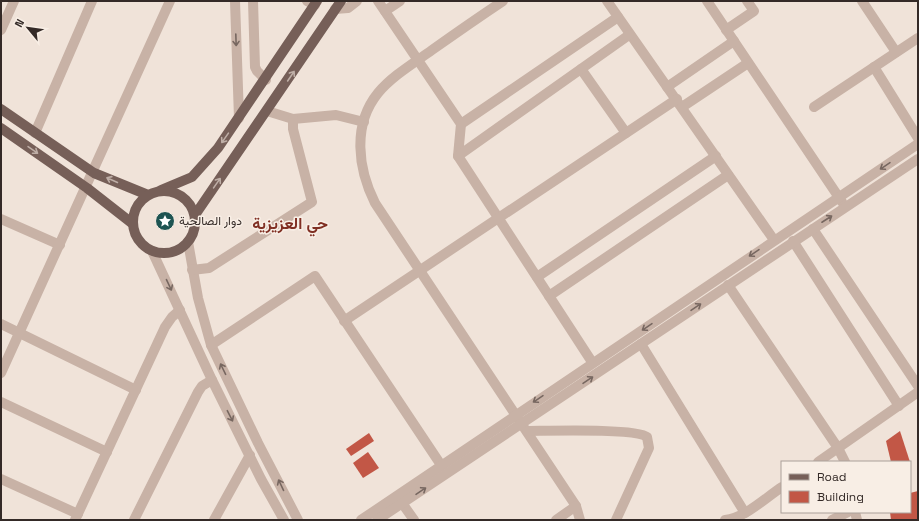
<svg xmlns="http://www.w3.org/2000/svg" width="919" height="521" font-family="'Space Grotesk',Vazirmatn,sans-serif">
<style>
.building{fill:#c25746}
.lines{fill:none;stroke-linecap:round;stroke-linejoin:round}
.minor{stroke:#c8b2a6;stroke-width:10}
.major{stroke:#765f58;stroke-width:10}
.oneway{stroke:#776760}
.oneway2{stroke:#beaea6}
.labels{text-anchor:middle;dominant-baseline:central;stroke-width:3;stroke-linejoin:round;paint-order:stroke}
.poi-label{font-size:12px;fill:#342a27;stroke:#f8eee5;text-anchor:start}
.district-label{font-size:16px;font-weight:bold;fill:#802f23;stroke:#f8eee5}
</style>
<rect width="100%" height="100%" fill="#f0e3d9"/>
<!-- building -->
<g class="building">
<path d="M900 431 910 462H891L886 441Z"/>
<path d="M369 433 374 441 351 456 346 449Z"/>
<path d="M368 452 379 468 363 478 353 463Z"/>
<path d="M918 491V519L891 520 890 512H910V493Z"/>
</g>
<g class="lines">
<!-- minor -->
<g class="minor">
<path d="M235 1 239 118"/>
<path d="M253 1 255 67 257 71 266 80"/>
<path d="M307 1 315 5"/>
<path d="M378 1 461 124 458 156 592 362"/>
<path d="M503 1C479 17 456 33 432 50 414 63 392 76 378 93 352 125 358 169 375 203L576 506 580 520"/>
<path d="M607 1 774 240"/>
<path d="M707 1 842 202"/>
<path d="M862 1 896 52"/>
<path d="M335 9 348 8 357 1"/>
<path d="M385 11 400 1"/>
<path d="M1 30 14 1"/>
<path d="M726 30 754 11 747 1"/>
<path d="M874 67 918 138"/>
<path d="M581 69 626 133"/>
<path d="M667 87 734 41"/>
<path d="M682 107 748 63"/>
<path d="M814 107 918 38"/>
<path d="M267 111 293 119 336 115 364 122"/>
<path d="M461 124 618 17"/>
<path d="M35 133 92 1"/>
<path d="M458 156 629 35"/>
<path d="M1 219 60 245"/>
<path d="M813 229 918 386"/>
<path d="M793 241 899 406"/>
<path d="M188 242 198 298 211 345 258 443 298 520"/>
<path d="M152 251 212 380 261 479 284 520"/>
<path d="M192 270 209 268 312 202 293 129V119"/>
<path d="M537 277 716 156"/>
<path d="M728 285 838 448 845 462"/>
<path d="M549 296 728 175"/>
<path d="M344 321 677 99"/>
<path d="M1 324 136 390"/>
<path d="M641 344 745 513"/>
<path d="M211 345 315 276 441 465"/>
<path d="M1 373 170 1"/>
<path d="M1 402 107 452"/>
<path d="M527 431C546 431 637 428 647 437L649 448 616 520"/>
<path d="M818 462 918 392"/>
<path d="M1 479 78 514"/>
<path d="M402 503 414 520"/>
<path d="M855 512 857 520"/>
<path d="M75 520 165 327 172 317 180 310"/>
<path d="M134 520 198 392 202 386 212 380"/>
<path d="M214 520 250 455"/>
<path d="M361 520 918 144"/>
<path d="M377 520 918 159"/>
<path d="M556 520 576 506"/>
<path d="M725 520C745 518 765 498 782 487"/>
<path d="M832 520 848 512"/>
</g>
<!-- major -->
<g class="major">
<path d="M1 109 94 173 148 195"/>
<path d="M1 128 87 188 133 224"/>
<path d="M161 190 192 177 218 148 317 1"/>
<circle cx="164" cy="222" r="31"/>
<path d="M195 215 341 1"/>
</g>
</g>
<!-- one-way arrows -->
<defs><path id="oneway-shaft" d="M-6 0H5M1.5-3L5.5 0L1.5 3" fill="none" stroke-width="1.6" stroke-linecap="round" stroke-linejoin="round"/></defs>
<g class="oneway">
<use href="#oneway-shaft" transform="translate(236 40) rotate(88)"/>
<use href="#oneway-shaft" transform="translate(885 166) rotate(146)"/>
<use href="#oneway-shaft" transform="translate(827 219) rotate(-33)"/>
<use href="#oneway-shaft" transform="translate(754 253) rotate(146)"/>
<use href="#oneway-shaft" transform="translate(169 285) rotate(65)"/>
<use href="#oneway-shaft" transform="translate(696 307) rotate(-34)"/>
<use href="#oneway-shaft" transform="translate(647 327) rotate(146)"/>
<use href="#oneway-shaft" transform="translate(223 369) rotate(-116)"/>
<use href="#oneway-shaft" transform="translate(588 380) rotate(-34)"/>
<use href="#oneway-shaft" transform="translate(538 399) rotate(146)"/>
<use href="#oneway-shaft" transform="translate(230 416) rotate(63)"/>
<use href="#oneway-shaft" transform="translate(281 485) rotate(-115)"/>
<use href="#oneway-shaft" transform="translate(421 491) rotate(-34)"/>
</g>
<g class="oneway2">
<use href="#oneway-shaft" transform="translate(291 76) rotate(-56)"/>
<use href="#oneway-shaft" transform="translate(225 138) rotate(125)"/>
<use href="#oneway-shaft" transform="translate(33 150) rotate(35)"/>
<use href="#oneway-shaft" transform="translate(112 180) rotate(-156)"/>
<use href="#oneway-shaft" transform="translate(217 183) rotate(-55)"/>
</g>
<!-- icons -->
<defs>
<symbol id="sight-disc" viewBox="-11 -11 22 22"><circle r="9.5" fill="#1e5452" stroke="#f8eee5"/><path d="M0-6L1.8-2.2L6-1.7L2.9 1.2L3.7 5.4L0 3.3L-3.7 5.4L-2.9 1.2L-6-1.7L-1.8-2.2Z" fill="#fff"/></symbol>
</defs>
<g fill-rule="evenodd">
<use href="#sight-disc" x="154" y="210" width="22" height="22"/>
</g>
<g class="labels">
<!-- poi labels -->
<g class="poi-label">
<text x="179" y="221">دوار الصالحية</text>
</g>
<!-- district labels -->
<g class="district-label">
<text x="290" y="223">حي العزيزية</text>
</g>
</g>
<!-- border -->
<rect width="919" height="521" fill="none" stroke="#342a27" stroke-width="4"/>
<!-- legend -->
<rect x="781" y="461" width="130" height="52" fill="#f8eee5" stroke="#aaa099"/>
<rect x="789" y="474" width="20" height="6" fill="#765f58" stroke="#aaa099"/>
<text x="817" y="481" font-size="12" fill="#342a27">Road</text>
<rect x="789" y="491" width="20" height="12" fill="#c25746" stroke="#aaa099"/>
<text x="817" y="501" font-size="12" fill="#342a27">Building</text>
<!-- north arrow -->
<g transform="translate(28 28) rotate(299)" stroke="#f8eee5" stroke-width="3" paint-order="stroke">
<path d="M0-3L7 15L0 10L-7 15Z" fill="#342a27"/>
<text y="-6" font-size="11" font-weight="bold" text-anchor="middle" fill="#342a27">N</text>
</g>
</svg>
